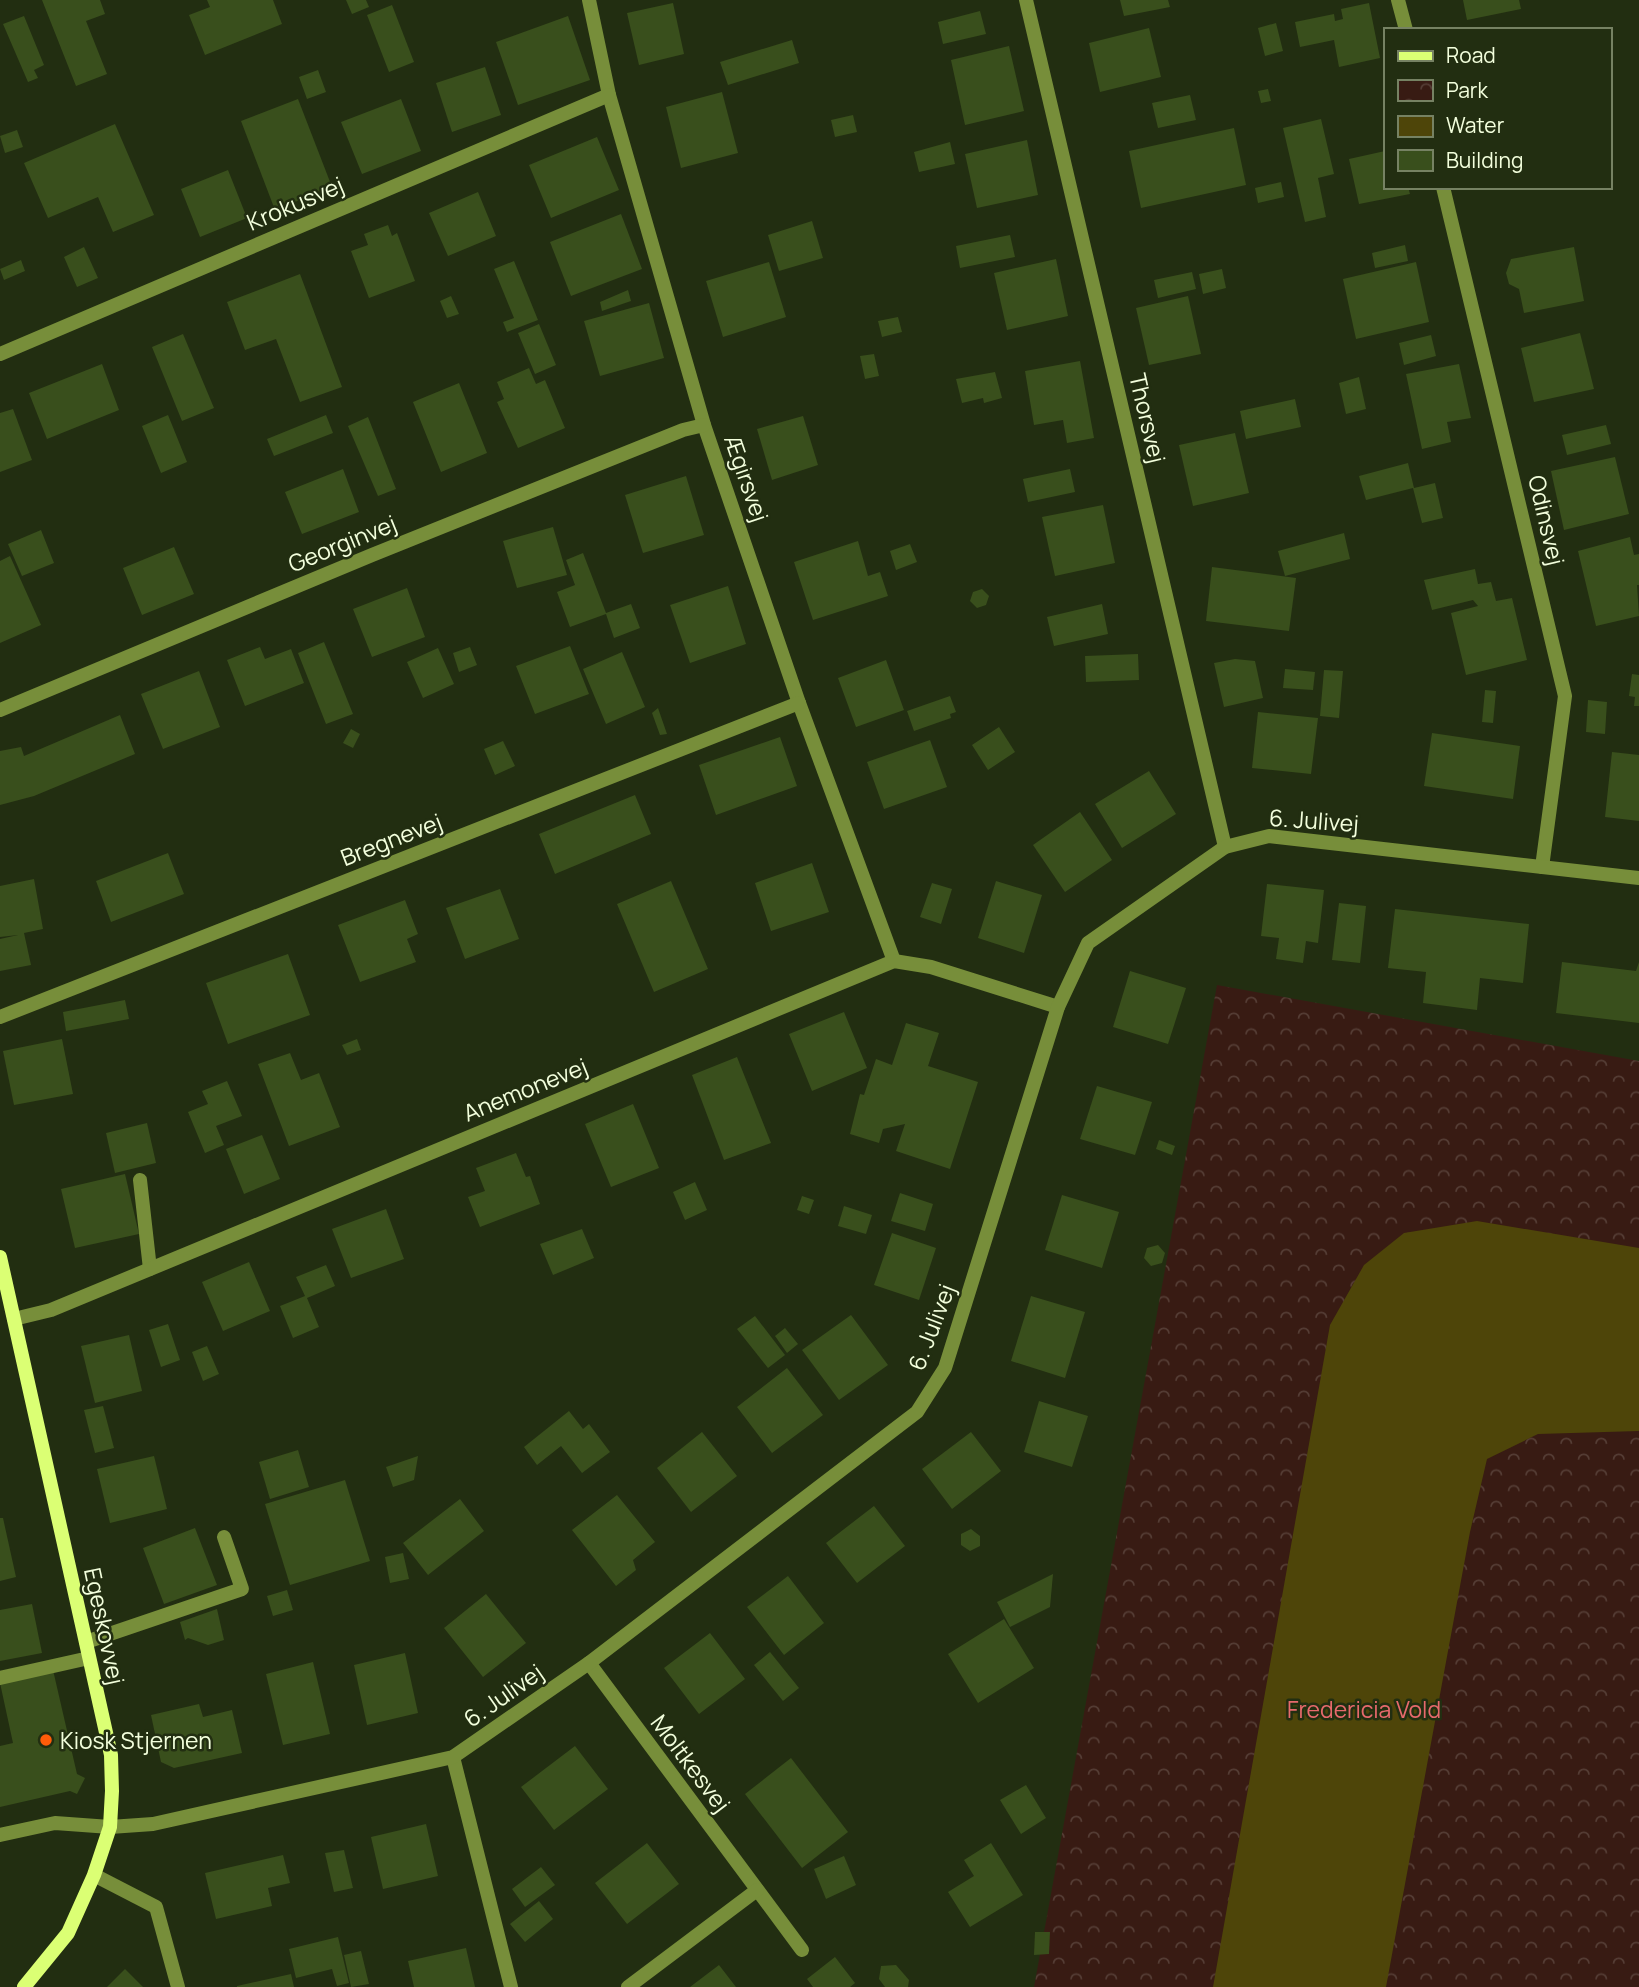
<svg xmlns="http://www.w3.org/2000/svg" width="1639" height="1987" font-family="Manrope,sans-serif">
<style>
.park{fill:url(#park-crowns)}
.water{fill:#4e4509}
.building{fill:#394f1c}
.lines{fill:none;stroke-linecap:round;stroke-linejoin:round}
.lane{stroke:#778e3a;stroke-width:14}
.street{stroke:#778e3a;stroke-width:14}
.secondary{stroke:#dbff74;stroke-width:14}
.poi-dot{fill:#ff5c09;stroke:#222e11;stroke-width:2.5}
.labels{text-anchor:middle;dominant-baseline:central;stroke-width:5;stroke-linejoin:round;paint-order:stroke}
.street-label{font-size:23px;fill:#f3ffdd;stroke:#222e11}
.park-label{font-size:23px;fill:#e76a6c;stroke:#222e11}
.poi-label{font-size:23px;fill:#f3ffdd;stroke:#222e11;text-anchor:start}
</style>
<defs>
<pattern id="park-crowns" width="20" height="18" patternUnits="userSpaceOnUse" patternTransform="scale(1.75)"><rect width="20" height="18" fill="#381b13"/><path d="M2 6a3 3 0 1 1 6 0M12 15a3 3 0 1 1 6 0" fill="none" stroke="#553d35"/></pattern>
</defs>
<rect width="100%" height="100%" fill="#222e11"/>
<!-- park -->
<path class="park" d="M1217 985 1639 1061V1987H1034Z"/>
<!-- water -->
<path class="water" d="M1477 1221 1639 1248V1431L1538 1434 1487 1459 1470 1532 1386 1987H1213L1330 1325 1364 1265 1404 1233Z"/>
<!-- building -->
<g class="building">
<path d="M42 0H100L105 14 86 21 107 74 76 86Z"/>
<path d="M207 0H273L282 24 205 55 189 15 210 7Z"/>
<path d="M346 0H366L369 7 352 14Z"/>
<path d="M1120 0H1168L1170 7 1124 16Z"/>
<path d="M1463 0H1519L1521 9 1467 20Z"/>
<path d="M673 3 684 54 639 65 627 13Z"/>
<path d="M1369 3 1380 58 1339 67 1334 40 1300 47 1295 22 1334 14 1335 21 1343 19 1341 9Z"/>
<path d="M392 5 414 62 389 72 367 15Z"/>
<path d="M980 11 986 34 943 44 938 22Z"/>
<path d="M24 16 44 65 34 70 38 78 28 82 3 24Z"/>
<path d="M568 16 590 80 518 105 496 42Z"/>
<path d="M1276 23 1283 51 1265 56 1258 28Z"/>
<path d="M1149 28 1161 77 1100 92 1089 43Z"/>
<path d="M792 40 799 63 728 85 720 62Z"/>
<path d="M1009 46 1024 111 965 125 951 60Z"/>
<path d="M485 67 501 115 452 132 436 83Z"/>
<path d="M318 70 326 92 307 99 299 77Z"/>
<path d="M1268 89 1271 101 1261 103 1258 91Z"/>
<path d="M722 92 738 153 681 168 666 107Z"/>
<path d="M1190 95 1196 120 1158 128 1152 103Z"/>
<path d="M298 99 332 187 275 210 241 121Z"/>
<path d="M401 99 421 151 362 174 341 122Z"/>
<path d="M853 115 857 132 835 137 831 120Z"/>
<path d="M1321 119 1334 174 1318 178 1326 217 1305 222 1283 128Z"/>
<path d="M115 124 154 215 113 232 98 197 48 218 24 163Z"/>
<path d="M1234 128 1246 185 1141 208 1129 151Z"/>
<path d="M17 130 23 147 5 153 0 136Z"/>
<path d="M597 137 619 190 551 218 529 165Z"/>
<path d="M1027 140 1038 195 977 208 965 154Z"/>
<path d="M950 142 955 164 919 172 914 152Z"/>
<path d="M1385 151V187H1408L1410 194 1359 204 1349 159Z"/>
<path d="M228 170 247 218 200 237 181 189Z"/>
<path d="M1281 182 1284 197 1258 203 1255 188Z"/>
<path d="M478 192 496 236 448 256 429 213Z"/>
<path d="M621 214 642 269 571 296 550 242Z"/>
<path d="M812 221 823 258 779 271 768 235Z"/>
<path d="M388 225 392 236 397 233 415 281 369 298 351 251 368 245 364 234Z"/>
<path d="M1010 235 1015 257 960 268 956 246Z"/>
<path d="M1405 245 1408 261 1375 268 1372 253Z"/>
<path d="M84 247 98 278 77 287 64 257Z"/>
<path d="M1574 247 1584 301 1524 313 1519 289 1509 284 1506 273 1511 259Z"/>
<path d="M1056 259 1068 316 1007 330 994 273Z"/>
<path d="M21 260 25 271 4 280 0 269Z"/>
<path d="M514 261 538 320 507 332 503 322 514 318 494 269Z"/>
<path d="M769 262 786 317 723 337 706 281Z"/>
<path d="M1416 262 1429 322 1356 339 1343 279Z"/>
<path d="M1222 269 1226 288 1203 294 1199 274Z"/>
<path d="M1192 272 1196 289 1158 298 1154 280Z"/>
<path d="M300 274 342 387 300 402 276 339 245 350 227 302Z"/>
<path d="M628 290 631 301 602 311 600 302Z"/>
<path d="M451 296 459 314 447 318 440 301Z"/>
<path d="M1188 296 1201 354 1149 365 1136 308Z"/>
<path d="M649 303 664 358 600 376 584 321Z"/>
<path d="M898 317 902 332 882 337 878 321Z"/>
<path d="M539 324 556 365 535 374 518 333Z"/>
<path d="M1580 333 1594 389 1534 402 1521 348Z"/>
<path d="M183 334 214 408 182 421 152 347Z"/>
<path d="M1431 335 1436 356 1404 365 1399 343Z"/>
<path d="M874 354 879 376 865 379 860 356Z"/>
<path d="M1080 361 1094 438 1067 443 1063 420 1034 425 1025 371Z"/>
<path d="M102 364 119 410 47 439 29 393Z"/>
<path d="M1459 364 1471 418 1447 422 1451 442 1422 449 1406 374Z"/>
<path d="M529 368 536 384 545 380 565 428 518 448 497 402 504 399 497 382Z"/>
<path d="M995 372 1002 398 984 403 983 398 962 403 956 379Z"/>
<path d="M1359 377 1366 409 1346 414 1339 383Z"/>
<path d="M459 383 487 453 441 472 413 402Z"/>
<path d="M1295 399 1301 427 1246 439 1240 411Z"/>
<path d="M13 409 32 460 0 472V413Z"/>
<path d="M168 415 187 462 161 473 142 426Z"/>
<path d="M326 415 333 433 274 456 267 439Z"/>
<path d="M803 416 818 465 772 480 757 429Z"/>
<path d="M368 417 396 489 378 496 348 426Z"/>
<path d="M1606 425 1611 444 1567 455 1562 435Z"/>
<path d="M1235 433 1249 493 1193 506 1179 445Z"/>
<path d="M1615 457 1629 514 1564 530 1551 471Z"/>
<path d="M1408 463 1414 488 1435 483 1443 518 1422 523 1413 488 1366 500 1359 476Z"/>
<path d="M343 469 359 512 302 534 285 492Z"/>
<path d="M1070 469 1075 492 1028 502 1023 479Z"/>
<path d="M686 476 704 535 643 553 625 495Z"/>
<path d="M1103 505 1115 563 1055 576 1042 517Z"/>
<path d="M553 527 567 575 517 588 503 541Z"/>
<path d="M41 530 54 563 22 576 8 544Z"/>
<path d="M1344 533 1350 559 1285 576 1278 551Z"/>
<path d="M1630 537 1634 555 1639 554V585H1637L1639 616 1596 626 1578 551Z"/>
<path d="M858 541 868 576 880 572 888 596 813 620 794 562Z"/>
<path d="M910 544 917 562 896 570 890 551Z"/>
<path d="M174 547 194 594 142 615 123 568Z"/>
<path d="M583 553 606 613 631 604 640 628 614 638 606 614 570 627 557 592 575 585 566 560Z"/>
<path d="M10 556 41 625 0 643V561Z"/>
<path d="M1212 567 1296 578 1289 631 1206 621Z"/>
<path d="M1475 569 1478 584 1491 582 1496 601 1512 598 1527 660 1466 675 1451 613 1478 606 1473 600 1432 610 1424 580Z"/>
<path d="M728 586 746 644 690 663 670 605Z"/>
<path d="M407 588 425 637 372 657 353 609Z"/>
<path d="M982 589 989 596 986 605 977 608 970 601 973 592Z"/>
<path d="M1102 604 1108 634 1054 646 1047 617Z"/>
<path d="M324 642 353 714 326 724 298 653Z"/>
<path d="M570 646 589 694 535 714 516 666Z"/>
<path d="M260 647 265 659 291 649 304 683 245 706 227 660Z"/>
<path d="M470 647 477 665 459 672 453 653Z"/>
<path d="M438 648 454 684 423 698 407 662Z"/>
<path d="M622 652 645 707 606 724 583 669Z"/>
<path d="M1138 654 1139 680 1086 682 1085 656Z"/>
<path d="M1235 659 1255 661 1263 698 1224 707 1214 663Z"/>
<path d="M886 660 904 710 856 727 838 678Z"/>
<path d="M1285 669 1315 672 1313 690 1283 688Z"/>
<path d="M1324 670 1343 671 1339 718 1320 716Z"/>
<path d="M199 671 220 727 163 749 141 694Z"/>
<path d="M1632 674 1639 675V706H1634L1635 697 1629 696Z"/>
<path d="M1485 690 1496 691 1493 723 1482 722Z"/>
<path d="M950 696 956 712 950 714 951 718 914 731 907 711Z"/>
<path d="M1588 700 1607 702 1605 734 1586 732Z"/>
<path d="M658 708 667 734 660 735 652 713Z"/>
<path d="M1258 712 1318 718 1311 774 1252 768Z"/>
<path d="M120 715 135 754 34 796 0 805V751L21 747 24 756Z"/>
<path d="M999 727 1015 752 988 770 972 745Z"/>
<path d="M351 729 360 734 353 748 343 743Z"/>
<path d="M1432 733 1520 746 1513 799 1424 786Z"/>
<path d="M780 737 797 786 716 815 699 765Z"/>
<path d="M930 740 947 787 884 809 867 762Z"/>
<path d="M503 741 515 766 495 775 484 749Z"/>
<path d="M1612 752 1639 755V821L1605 817Z"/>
<path d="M1149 771 1176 814 1122 848 1095 804Z"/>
<path d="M635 795 651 834 555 874 539 834Z"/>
<path d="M1080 812 1112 860 1065 892 1033 845Z"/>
<path d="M168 853 184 894 111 922 96 881Z"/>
<path d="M812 863 829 912 771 931 755 883Z"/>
<path d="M34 879 43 929 24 933 31 965 0 971V939L18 935 0 937V886Z"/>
<path d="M671 881 708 969 654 992 617 904Z"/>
<path d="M996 881 1042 895 1024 953 978 938Z"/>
<path d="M932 883 952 889 941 924 920 917Z"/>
<path d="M1267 884 1324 890 1318 943 1306 941 1303 963 1276 959 1279 938 1261 936Z"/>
<path d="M500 889 519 939 465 959 446 908Z"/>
<path d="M405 900 418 934 407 939 416 962 360 982 338 925Z"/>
<path d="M1339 903 1366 906 1360 963 1332 960Z"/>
<path d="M1395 909 1529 924 1523 983 1480 978 1477 1010 1423 1003 1426 972 1388 968Z"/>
<path d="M288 954 310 1015 228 1044 206 983Z"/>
<path d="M1562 962 1636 971 1639 962V1023L1556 1013Z"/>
<path d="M1130 971 1186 988 1168 1044 1113 1027Z"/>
<path d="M125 1000 129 1019 66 1031 63 1012Z"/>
<path d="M844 1012 867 1068 812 1091 789 1034Z"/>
<path d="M906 1023 939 1033 928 1066 978 1082 950 1169 896 1151 905 1124 883 1129 879 1143 850 1134 860 1094 864 1095 876 1059 892 1065Z"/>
<path d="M62 1039 73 1094 14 1105 3 1051Z"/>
<path d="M357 1039 361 1050 347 1055 342 1045Z"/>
<path d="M290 1053 301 1080 319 1073 340 1127 289 1146 258 1064Z"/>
<path d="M737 1057 771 1143 724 1160 692 1075Z"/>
<path d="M227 1081 242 1116 216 1126 224 1145 205 1153 188 1112 208 1104 202 1091Z"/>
<path d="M1097 1086 1152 1102 1135 1155 1080 1139Z"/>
<path d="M633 1104 659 1168 611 1187 585 1124Z"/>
<path d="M147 1123 156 1163 115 1173 106 1133Z"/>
<path d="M262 1135 280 1179 244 1194 226 1149Z"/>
<path d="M1159 1140 1175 1146 1172 1155 1156 1149Z"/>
<path d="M516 1153 526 1177 530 1176 540 1204 480 1227 468 1197 485 1191 476 1168Z"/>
<path d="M125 1174 139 1234 75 1248 61 1189Z"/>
<path d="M695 1182 707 1210 685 1220 673 1192Z"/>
<path d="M900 1193 933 1204 925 1231 891 1221Z"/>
<path d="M1062 1195 1119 1212 1102 1268 1045 1250Z"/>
<path d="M802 1196 814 1200 809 1214 797 1210Z"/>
<path d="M844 1206 872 1215 866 1234 838 1226Z"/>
<path d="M386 1209 404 1259 351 1278 332 1229Z"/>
<path d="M582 1229 594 1258 553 1275 540 1244Z"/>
<path d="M892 1233 936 1248 919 1300 874 1285Z"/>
<path d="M1158 1245 1165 1253 1162 1263 1151 1266 1144 1258 1147 1248Z"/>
<path d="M249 1262 270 1311 223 1331 202 1282Z"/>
<path d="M326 1265 335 1286 307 1298 319 1327 293 1338 280 1306 305 1296 296 1277Z"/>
<path d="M1031 1296 1085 1312 1065 1378 1011 1361Z"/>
<path d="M851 1315 888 1365 839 1400 802 1350Z"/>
<path d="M755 1316 785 1355 768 1368 737 1329Z"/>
<path d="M168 1324 180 1360 161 1367 149 1330Z"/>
<path d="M785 1328 798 1344 787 1353 775 1336Z"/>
<path d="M129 1335 142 1391 95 1403 81 1346Z"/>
<path d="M207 1346 219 1374 203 1381 192 1352Z"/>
<path d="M787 1368 823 1415 772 1453 737 1407Z"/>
<path d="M1039 1401 1088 1416 1072 1467 1024 1452Z"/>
<path d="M103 1406 114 1448 95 1453 84 1410Z"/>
<path d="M569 1411 583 1429 589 1424 610 1452 582 1473 561 1446 537 1465 524 1447Z"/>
<path d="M702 1432 737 1476 691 1512 657 1468Z"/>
<path d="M971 1432 1001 1471 952 1509 922 1469Z"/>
<path d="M298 1450 309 1487 270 1499 259 1462Z"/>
<path d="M154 1456 167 1509 110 1523 97 1469Z"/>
<path d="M418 1456 414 1480 393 1487 386 1467Z"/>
<path d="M345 1480 370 1561 290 1585 265 1504Z"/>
<path d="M617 1495 655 1542 633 1560 636 1570 616 1586 572 1530Z"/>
<path d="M460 1499 484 1531 428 1575 403 1543Z"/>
<path d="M874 1506 905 1546 857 1583 826 1543Z"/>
<path d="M0 1518H3L16 1577 0 1581Z"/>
<path d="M195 1528 217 1585 164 1604 143 1548Z"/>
<path d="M971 1529 980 1536V1546L970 1551 961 1545V1534Z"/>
<path d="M403 1553 409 1579 390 1583 385 1557Z"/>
<path d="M1053 1574 1050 1607 1010 1627 997 1602Z"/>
<path d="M788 1576 824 1623 784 1655 747 1607Z"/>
<path d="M287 1590 293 1610 273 1616 267 1596Z"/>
<path d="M486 1594 526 1643 483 1677 444 1628Z"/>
<path d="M32 1604 42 1653 0 1661V1610Z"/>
<path d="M217 1609 224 1640 208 1645 188 1638 185 1640 180 1622Z"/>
<path d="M1004 1619 1034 1668 978 1703 948 1654Z"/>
<path d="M710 1633 745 1679 699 1714 664 1668Z"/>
<path d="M770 1652 799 1688 783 1701 754 1665Z"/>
<path d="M405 1653 418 1713 367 1725 354 1665Z"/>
<path d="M313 1662 330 1734 283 1745 266 1674Z"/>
<path d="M53 1670 77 1774 85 1778 77 1794 70 1791 0 1807V1746L13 1743 0 1683Z"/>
<path d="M199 1704 203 1717 232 1710 242 1753 174 1768 161 1762 151 1715Z"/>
<path d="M575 1746 608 1789 554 1830 521 1787Z"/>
<path d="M791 1758 848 1832 802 1868 745 1794Z"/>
<path d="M1026 1785 1046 1818 1021 1834 1000 1800Z"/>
<path d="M426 1824 438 1876 383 1889 371 1837Z"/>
<path d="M647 1843 679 1884 627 1924 595 1883Z"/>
<path d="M991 1843 1023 1895 970 1927 948 1892 974 1876 964 1860Z"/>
<path d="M344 1850 353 1888 334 1892 325 1853Z"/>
<path d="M283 1855 290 1883 268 1888 272 1906 216 1919 205 1873Z"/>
<path d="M844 1856 856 1885 826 1899 814 1869Z"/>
<path d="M541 1867 555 1885 525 1907 512 1889Z"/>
<path d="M539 1901 553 1919 525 1942 510 1924Z"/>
<path d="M1035 1932H1050L1049 1954 1034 1955Z"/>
<path d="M338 1937 349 1983 337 1986 332 1969 296 1978 289 1949Z"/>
<path d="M466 1948 475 1987H414L408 1961Z"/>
<path d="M361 1951 369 1984 351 1987 344 1955Z"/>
<path d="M835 1957 855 1983 850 1987H813L807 1979Z"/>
<path d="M719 1965 736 1987H690Z"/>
<path d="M896 1965 909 1980 908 1987H885L879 1979 881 1966Z"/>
<path d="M125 1969 143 1987H107Z"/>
<path d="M291 1974 294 1987H237V1986Z"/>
</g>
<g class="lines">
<!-- lane -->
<g class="lane">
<path d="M140 1180 150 1269"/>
<path d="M86 1642 242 1589 224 1537"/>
<path d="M0 1678 89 1658"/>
</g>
<!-- street -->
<g class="street">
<path d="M589 0 609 95 704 425 799 703 894 961"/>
<path d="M1026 0 1225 847"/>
<path d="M1398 0 1406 30"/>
<path d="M1443 187 1565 696 1542 867"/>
<path d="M0 354 609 95"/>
<path d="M0 710 372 555 683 430 704 425"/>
<path d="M0 1017 799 703"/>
<path d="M14 1319 51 1310 894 961 931 967 1058 1007"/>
<path d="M589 1663 802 1950"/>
<path d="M453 1757 511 1987"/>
<path d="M0 1835 55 1823 110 1827 153 1824 453 1757 589 1663 917 1412 945 1368 1058 1007 1088 943 1225 847 1269 836 1639 878"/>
<path d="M94 1875 156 1907 178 1987"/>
<path d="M628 1987 757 1890"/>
</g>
<!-- secondary -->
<path class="secondary" d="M0 1257 111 1755 112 1791 110 1827 94 1875 68 1933 24 1987"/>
</g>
<!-- markers -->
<circle class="poi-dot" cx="46" cy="1740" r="7"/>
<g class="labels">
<!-- street labels -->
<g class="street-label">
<text transform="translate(295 203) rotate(-23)">Krokusvej</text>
<text transform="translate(1148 418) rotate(77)">Thorsvej</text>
<text transform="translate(747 478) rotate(71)">Ægirsvej</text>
<text transform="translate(1547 520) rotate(77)">Odinsvej</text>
<text transform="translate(342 543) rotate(-22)">Georginvej</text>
<text transform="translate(1314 820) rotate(4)">6. Julivej</text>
<text transform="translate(391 839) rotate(-21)">Bregnevej</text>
<text transform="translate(525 1089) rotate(-22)">Anemonevej</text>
<text transform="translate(931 1327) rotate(-69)">6. Julivej</text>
<text transform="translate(105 1626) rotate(78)">Egeskovvej</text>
<text transform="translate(503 1695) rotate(-35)">6. Julivej</text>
<text transform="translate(691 1763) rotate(53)">Moltkesvej</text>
</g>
<!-- park labels -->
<g class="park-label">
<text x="1364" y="1709">Fredericia Vold</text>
</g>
<!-- poi labels -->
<g class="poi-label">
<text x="60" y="1740">Kiosk Stjernen</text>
</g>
</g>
<!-- legend -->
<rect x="1384" y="28" width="228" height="161" fill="#222e11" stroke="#768263" stroke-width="2"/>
<rect x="1398" y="51" width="35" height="10" fill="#dbff74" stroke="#768263" stroke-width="2"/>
<text x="1446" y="63" font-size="21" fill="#f3ffdd">Road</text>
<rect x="1398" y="80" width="35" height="21" fill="url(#park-crowns)" stroke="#768263" stroke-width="2"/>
<text x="1446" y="98" font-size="21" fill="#f3ffdd">Park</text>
<rect x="1398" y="116" width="35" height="21" fill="#4e4509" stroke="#768263" stroke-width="2"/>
<text x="1446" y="133" font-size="21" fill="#f3ffdd">Water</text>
<rect x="1398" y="150" width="35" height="21" fill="#394f1c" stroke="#768263" stroke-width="2"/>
<text x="1446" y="168" font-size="21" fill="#f3ffdd">Building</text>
</svg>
